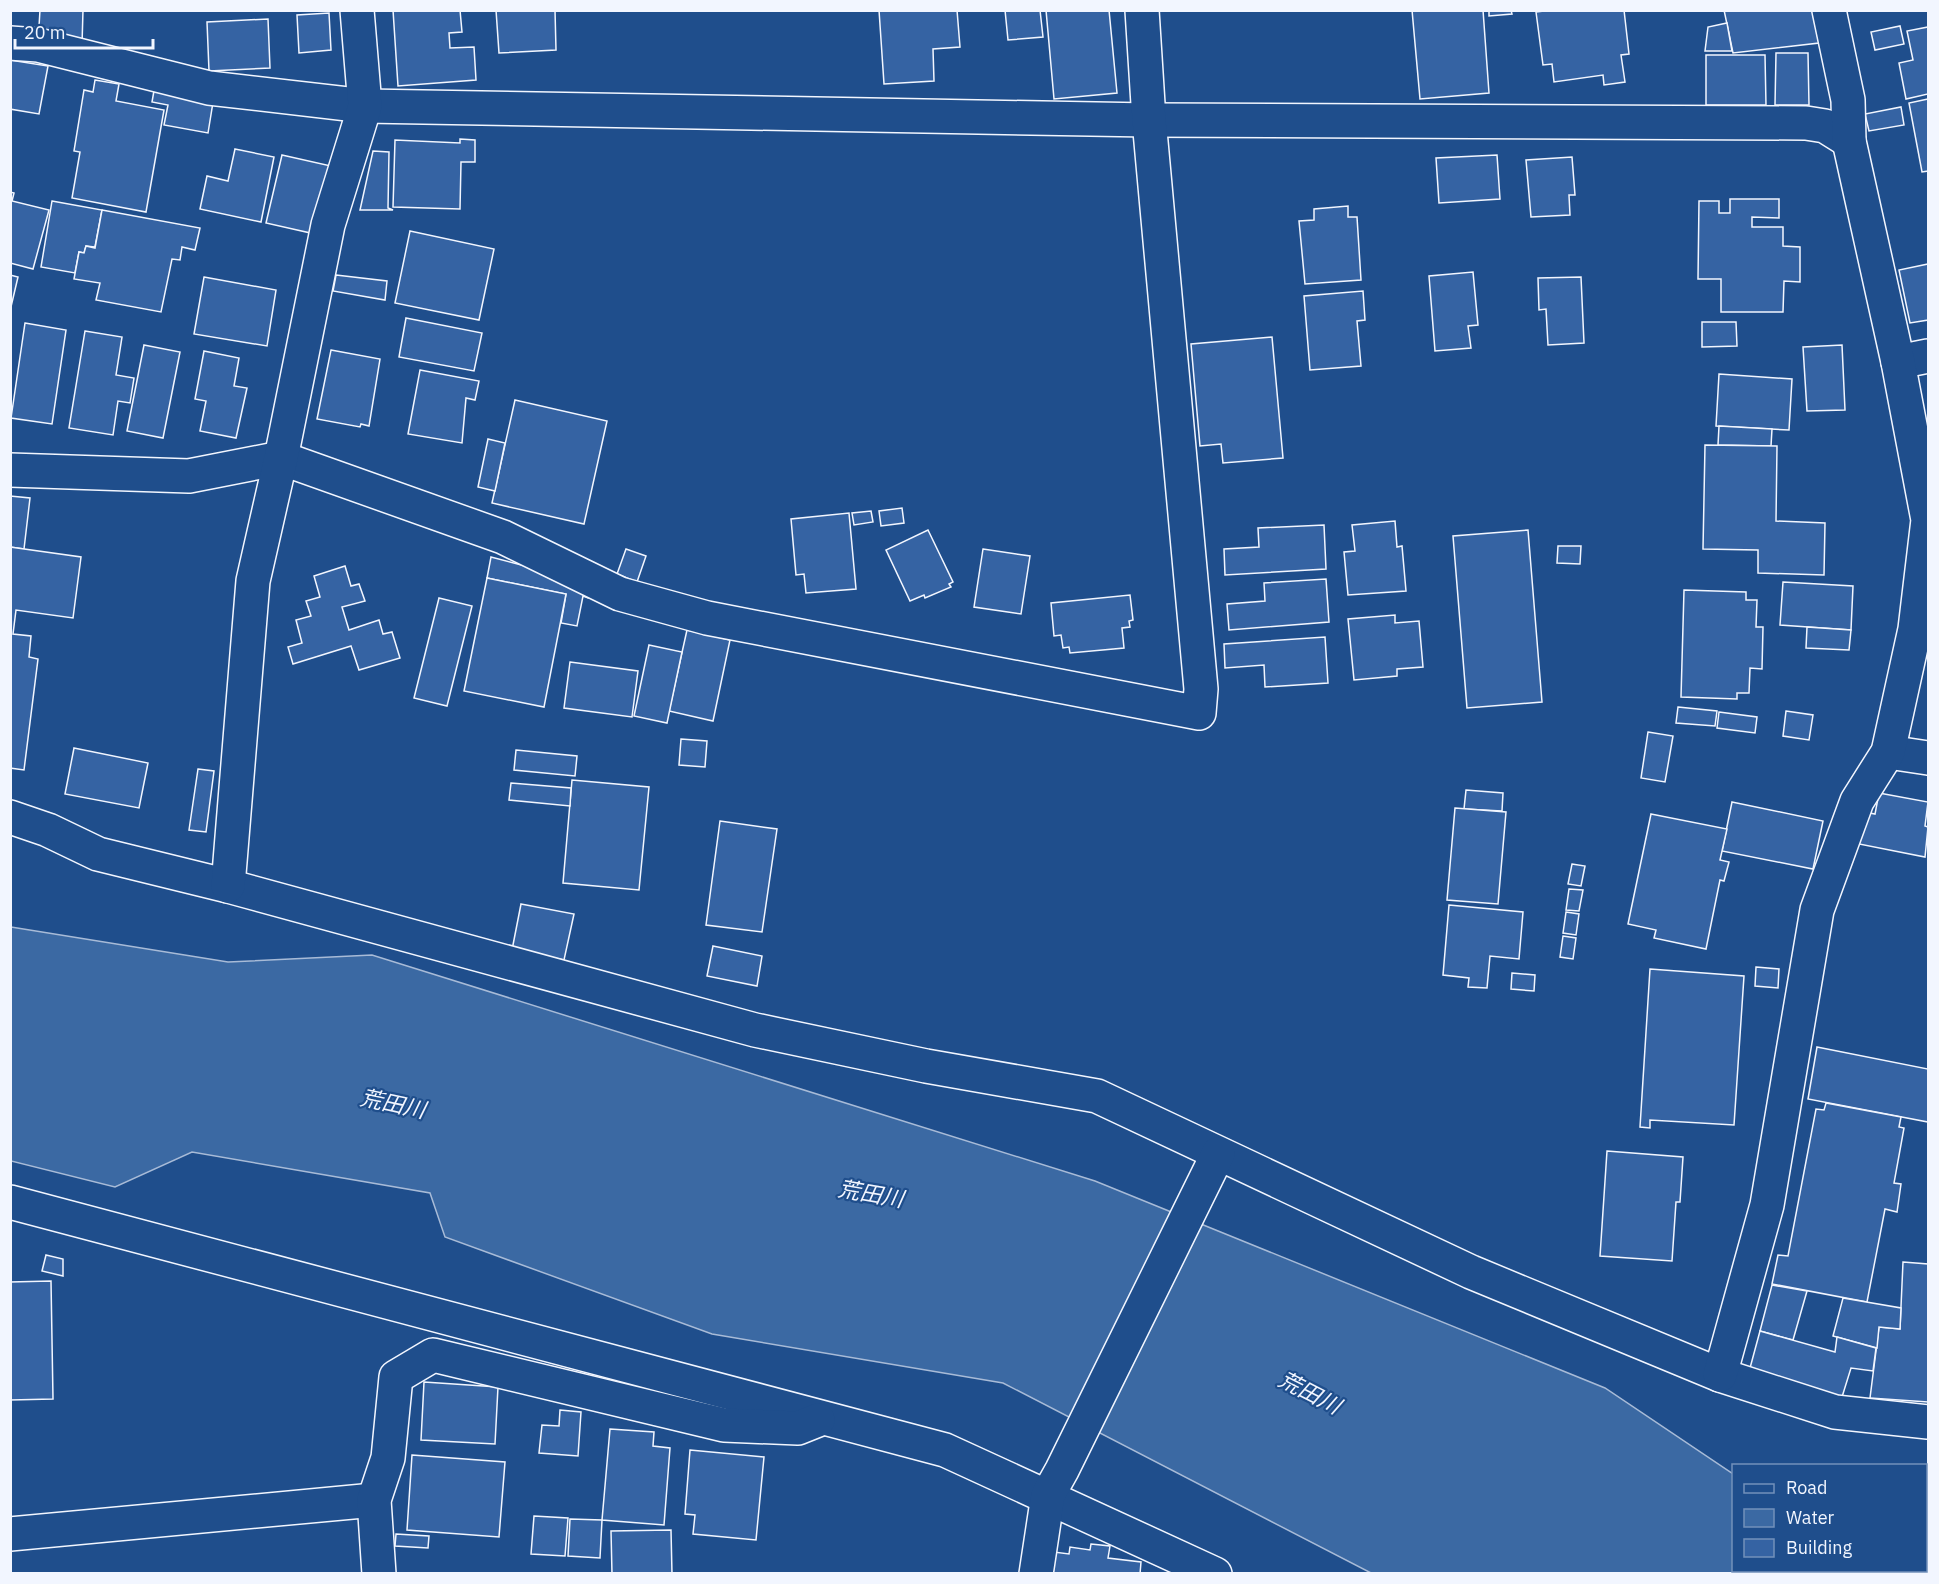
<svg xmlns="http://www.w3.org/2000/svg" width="1939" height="1584" font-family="'IBM Plex Sans','Noto Sans JP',sans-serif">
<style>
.water{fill:#3b69a3;stroke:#a8bbd7;stroke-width:1.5}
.building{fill:#3563a3;stroke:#f2f6ff;stroke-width:1.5}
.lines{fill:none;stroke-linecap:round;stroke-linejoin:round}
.minor-casing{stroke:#f2f6ff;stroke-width:36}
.minor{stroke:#1f4e8c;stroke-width:33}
.labels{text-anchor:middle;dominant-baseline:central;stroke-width:4.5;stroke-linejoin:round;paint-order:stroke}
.water-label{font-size:22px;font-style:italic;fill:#f2f6ff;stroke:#1f4e8c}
</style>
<rect width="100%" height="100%" fill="#1f4e8c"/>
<!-- water -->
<path class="water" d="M11 927 228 962 372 955 1095 1181 1605 1388 1733 1474 1734 1570H1877L1882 1573H1371L1003 1383 712 1334 445 1237 430 1193 192 1152 115 1187 11 1161Z"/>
<!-- building -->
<g class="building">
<path d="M40 10H83L82 45 38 43Z"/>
<path d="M393 10H460L462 32 449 33 450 48 474 47 476 80 398 86Z"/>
<path d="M496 10H555L556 50 499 53Z"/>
<path d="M879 10H957L960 47 933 49 934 81 884 84Z"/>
<path d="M1005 10H1040L1043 37 1008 40Z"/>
<path d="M1046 10H1109L1117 93 1054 99Z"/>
<path d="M1412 10H1483L1489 93 1420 99Z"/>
<path d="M1489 10H1511L1512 14 1489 16Z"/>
<path d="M1552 10H1624L1629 54 1621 55 1625 82 1604 85 1603 75 1554 82 1552 64 1543 65 1536 12Z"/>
<path d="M1724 10H1812L1819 43 1733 53Z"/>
<path d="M329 13 331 50 299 53 297 15Z"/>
<path d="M268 19 270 68 209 71 207 22Z"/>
<path d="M1727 23 1732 51H1705L1708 27Z"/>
<path d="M1900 26 1904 44 1875 50 1871 32Z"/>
<path d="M1928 27V94L1906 99 1899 63 1913 60 1907 31Z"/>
<path d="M1776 53H1808L1809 105H1775Z"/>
<path d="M1706 55H1765L1766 105H1706Z"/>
<path d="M10 60 48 66 39 114 10 109Z"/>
<path d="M95 80 119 84 116 101 164 110 146 212 72 198 80 152 74 151 84 90 93 92Z"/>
<path d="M155 85 214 96 208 133 164 125 168 105 152 102Z"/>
<path d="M1928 99V171L1922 172 1909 103Z"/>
<path d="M1901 107 1904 125 1869 131 1865 114Z"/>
<path d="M460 139 475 140V162H461L460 209 393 207 395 140 460 143Z"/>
<path d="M235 149 274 157 261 222 200 209 207 176 228 181Z"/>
<path d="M373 151 389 152 388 208 393 210H360Z"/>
<path d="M282 155 331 166 315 234 266 223Z"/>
<path d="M1497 155 1500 199 1439 203 1436 158Z"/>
<path d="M1572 157 1575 195H1569L1570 215 1531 217 1526 160Z"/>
<path d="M10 192 14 193 12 201 49 210 33 269 10 263Z"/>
<path d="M1730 199H1779V218L1752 217V227H1783V246L1800 247V282L1784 281 1783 312H1721V279H1698L1699 201H1719V213H1730Z"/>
<path d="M52 201 102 210 95 247 86 246 84 253 79 252 75 273 41 267Z"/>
<path d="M1348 206V217H1357L1361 280 1305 284 1299 221 1314 220V209Z"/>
<path d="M102 210 200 228 195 250 182 247 180 260 172 259 161 312 96 300 100 283 74 279 79 252 84 253 86 246 95 248Z"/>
<path d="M410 231 494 249 479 320 395 303Z"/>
<path d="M1928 264V320L1910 323 1899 270Z"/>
<path d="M1473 272 1478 325 1468 326 1471 348 1435 351 1429 276Z"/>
<path d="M10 275 18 277 10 311Z"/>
<path d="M336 275 387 281 385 300 333 291Z"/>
<path d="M204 277 276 290 267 346 194 334Z"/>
<path d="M1581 277 1584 343 1548 345 1546 309 1539 310 1538 278Z"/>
<path d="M1363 291 1365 320 1357 321 1361 366 1310 370 1304 296Z"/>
<path d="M406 318 482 333 474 371 399 357Z"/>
<path d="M1702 322H1736L1737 346 1702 347Z"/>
<path d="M25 323 66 330 52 424 11 418Z"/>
<path d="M85 331 122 337 116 375 134 378 130 403 118 401 113 435 69 428Z"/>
<path d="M1272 337 1283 458 1223 463 1221 444 1200 446 1191 344Z"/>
<path d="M144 345 180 352 163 438 127 431Z"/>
<path d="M1842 345 1845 410 1807 411 1803 347Z"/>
<path d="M331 350 380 359 369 426 361 424 360 427 317 419Z"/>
<path d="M204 351 239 358 234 386 247 388 236 438 200 431 206 401 195 399Z"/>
<path d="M420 370 479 381 475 400 466 398 462 443 408 434Z"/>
<path d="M1719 374 1792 379 1789 430 1716 426Z"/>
<path d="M515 400 607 421 584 524 492 503Z"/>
<path d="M1719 426 1772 429 1771 446 1718 445Z"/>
<path d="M488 439 505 443 495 491 478 487Z"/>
<path d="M1705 445 1777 446 1776 521 1825 523 1824 575 1758 573V550L1703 549Z"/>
<path d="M10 496 30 498 24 549 10 547Z"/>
<path d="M902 508 904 523 881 526 879 511Z"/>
<path d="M871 511 873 522 854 525 852 513Z"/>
<path d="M849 513 856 589 806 593 804 574 796 575 791 519Z"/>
<path d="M1395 521 1397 547 1402 546 1406 591 1348 595 1344 552 1355 551 1352 525Z"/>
<path d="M1324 525 1326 569 1225 575 1224 549 1259 547 1258 528Z"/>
<path d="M928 530 953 582 949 584 951 587 925 598 924 595 910 601 886 550Z"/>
<path d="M1528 530 1542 702 1467 708 1453 536Z"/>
<path d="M1558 546H1581L1580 564 1557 563Z"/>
<path d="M10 547 81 557 73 618 16 610 13 634 31 636 29 657 38 659 24 770 10 768Z"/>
<path d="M626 549 646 556 637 582 617 574Z"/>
<path d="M983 549 1030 556 1021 614 974 607Z"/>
<path d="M491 557 529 567 588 593V598L583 596 577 626 561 623 566 594 487 578Z"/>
<path d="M345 566 351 586 359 584 365 601 342 607 349 630 379 620 383 634 392 632 400 658 359 670 351 646 293 664 288 647 302 643 296 620 311 616 306 601 320 597 314 576Z"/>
<path d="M487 578 566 594 544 707 464 691Z"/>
<path d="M1326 579 1329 622 1229 630 1227 604 1265 601 1264 583Z"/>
<path d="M1783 582 1853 586 1851 630 1780 625Z"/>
<path d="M1684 590 1746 592V600H1757L1756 627H1763L1762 669 1750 668 1749 693H1737V699L1681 697Z"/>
<path d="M1130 595 1133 620 1129 621 1130 627 1122 628 1124 648 1070 653 1069 647 1063 648 1061 635 1054 636 1051 603Z"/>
<path d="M439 598 472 606 447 706 414 698Z"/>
<path d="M1395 615V623L1419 621 1423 667 1397 669V676L1354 680 1348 619Z"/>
<path d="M1807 627 1851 630 1849 650 1806 648Z"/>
<path d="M687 630 730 640 713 721 669 711Z"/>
<path d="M1325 637 1328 683 1265 687 1264 665 1225 668 1224 644Z"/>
<path d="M649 645 682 652 667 723 634 716Z"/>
<path d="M570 662 638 671 632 717 564 708Z"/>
<path d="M1678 707 1717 711 1715 726 1676 723Z"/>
<path d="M1786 711 1813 715 1809 740 1783 736Z"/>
<path d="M1719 712 1757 717 1755 733 1717 728Z"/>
<path d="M1648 732 1673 736 1665 782 1641 778Z"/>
<path d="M681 739 707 741 705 767 679 765Z"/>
<path d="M74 748 148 763 139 808 65 794Z"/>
<path d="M516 750 577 756 575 776 514 770Z"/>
<path d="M198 769 214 771 206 832 189 830Z"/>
<path d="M572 780 649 787 639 890 563 883Z"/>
<path d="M511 783 571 788 570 806 509 800Z"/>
<path d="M1466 790 1503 793 1502 811 1464 809Z"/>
<path d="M1879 793 1928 802 1925 826 1928 827 1925 857 1859 844 1865 812 1875 814Z"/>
<path d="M1732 802 1823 821 1813 869 1722 851Z"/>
<path d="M1455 808 1506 812 1498 904 1447 900Z"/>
<path d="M1651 814 1727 829 1720 860 1729 862 1724 881 1720 880 1706 949 1654 938 1656 930 1628 924Z"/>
<path d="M720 821 777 829 762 932 706 925Z"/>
<path d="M1572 864 1585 866 1581 886 1568 884Z"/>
<path d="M1569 889 1583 890 1579 911 1566 910Z"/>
<path d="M521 904 574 914 564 960 512 950Z"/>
<path d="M1449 905 1523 912 1519 959 1490 956 1487 988 1468 987 1469 978 1443 975Z"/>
<path d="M1566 912 1579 914 1576 935 1563 933Z"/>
<path d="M1563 936 1576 938 1573 959 1560 957Z"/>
<path d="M713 946 762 956 757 986 707 976Z"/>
<path d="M1756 967 1779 969 1778 988 1755 986Z"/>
<path d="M1650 969 1744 976 1734 1125 1650 1120V1128L1640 1127Z"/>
<path d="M1512 973 1535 975 1534 991 1511 989Z"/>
<path d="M1817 1047 1928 1069V1122L1808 1099Z"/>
<path d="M1826 1103 1901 1117 1899 1127 1904 1128 1894 1183 1901 1184 1897 1212 1885 1209 1867 1302 1772 1284 1778 1255 1788 1256 1816 1109 1824 1110Z"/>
<path d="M1607 1151 1683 1157 1680 1202H1676L1672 1261 1600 1256Z"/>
<path d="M46 1255 63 1259V1276L42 1271Z"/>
<path d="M1903 1262 1928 1264V1402L1870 1398 1879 1327 1900 1329Z"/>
<path d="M51 1281 53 1399 10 1400V1282Z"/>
<path d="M1772 1285 1807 1291 1793 1340 1760 1331Z"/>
<path d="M1843 1298 1901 1308 1900 1329 1879 1327 1877 1348 1833 1336Z"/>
<path d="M1760 1331 1835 1352 1837 1337 1876 1348 1873 1371 1851 1368 1842 1397 1750 1368Z"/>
<path d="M424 1382 498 1387 495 1444 421 1440Z"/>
<path d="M560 1410 581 1412 578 1456 539 1453 542 1425 559 1426Z"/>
<path d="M610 1429 654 1432 653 1446 670 1448 664 1525 602 1520Z"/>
<path d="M690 1450 764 1457 756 1540 693 1534 695 1515 685 1514Z"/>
<path d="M412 1455 505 1462 499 1537 407 1530Z"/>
<path d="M1926 1474H1928V1574H1918L1919 1570H1926Z"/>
<path d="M534 1516 568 1518 565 1556 531 1554Z"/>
<path d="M570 1519 602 1520 600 1558 568 1556Z"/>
<path d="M671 1530 672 1574H612L611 1531Z"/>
<path d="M396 1534 429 1536 428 1548 395 1546Z"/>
<path d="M1091 1544 1110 1546 1108 1558 1141 1562 1140 1574H1051L1054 1552 1069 1554 1070 1547 1090 1550Z"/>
</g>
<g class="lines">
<defs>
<g id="minor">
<path d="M10 43 38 45 209 88 365 106 1149 120 1806 123 1825 126 1849 141"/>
<path d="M1898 362 1928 356"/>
<path d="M10 470 189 476 281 458 503 537 620 594 707 618 1199 713 1201 689 1149 120 1142 10"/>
<path d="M1888 752 1928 758"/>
<path d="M10 817 48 830 98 854 228 886 755 1030 926 1066 1097 1096 1471 1272 1720 1375 1835 1412 1928 1422"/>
<path d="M228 886 253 581 281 458 328 225 365 106 357 10"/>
<path d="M10 1202 945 1450 1215 1574"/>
<path d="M1720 1375 1767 1205 1817 910 1857 801 1888 752 1915 629 1928 520 1898 362 1849 141 1848 100 1829 10"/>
<path d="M10 1534 374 1500"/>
<path d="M379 1574 374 1500 388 1458 396 1377 433 1355 724 1425 798 1428 818 1420"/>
<path d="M1036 1574 1048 1495 1062 1470 1218 1154"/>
</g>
</defs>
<!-- minor casing -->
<use href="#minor" class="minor-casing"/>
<!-- minor -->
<use href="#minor" class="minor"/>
</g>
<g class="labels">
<!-- water labels -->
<g class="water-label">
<text transform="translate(393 1103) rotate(12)">荒田川</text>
<text transform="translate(871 1193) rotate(10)">荒田川</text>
<text transform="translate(1310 1392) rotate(27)">荒田川</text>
</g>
</g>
<!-- border -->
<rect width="1939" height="1584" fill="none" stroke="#f2f6ff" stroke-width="24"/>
<!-- legend -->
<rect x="1732" y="1464" width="195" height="108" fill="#1f4e8c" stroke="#7391ba" stroke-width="1.5"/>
<rect x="1744" y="1484" width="30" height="9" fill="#1f4e8c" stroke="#7391ba" stroke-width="1.5"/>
<text x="1786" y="1494" font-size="18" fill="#f2f6ff">Road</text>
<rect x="1744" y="1509" width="30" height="18" fill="#3b69a3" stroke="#7391ba" stroke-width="1.5"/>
<text x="1786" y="1524" font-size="18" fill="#f2f6ff">Water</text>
<rect x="1744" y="1539" width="30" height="18" fill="#3563a3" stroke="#7391ba" stroke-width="1.5"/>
<text x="1786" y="1554" font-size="18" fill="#f2f6ff">Building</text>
<!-- scale -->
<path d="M15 39v9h138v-9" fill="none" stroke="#f2f6ff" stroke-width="3"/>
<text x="24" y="39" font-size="18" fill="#f2f6ff" stroke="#1f4e8c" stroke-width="4.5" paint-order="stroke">20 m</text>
</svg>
